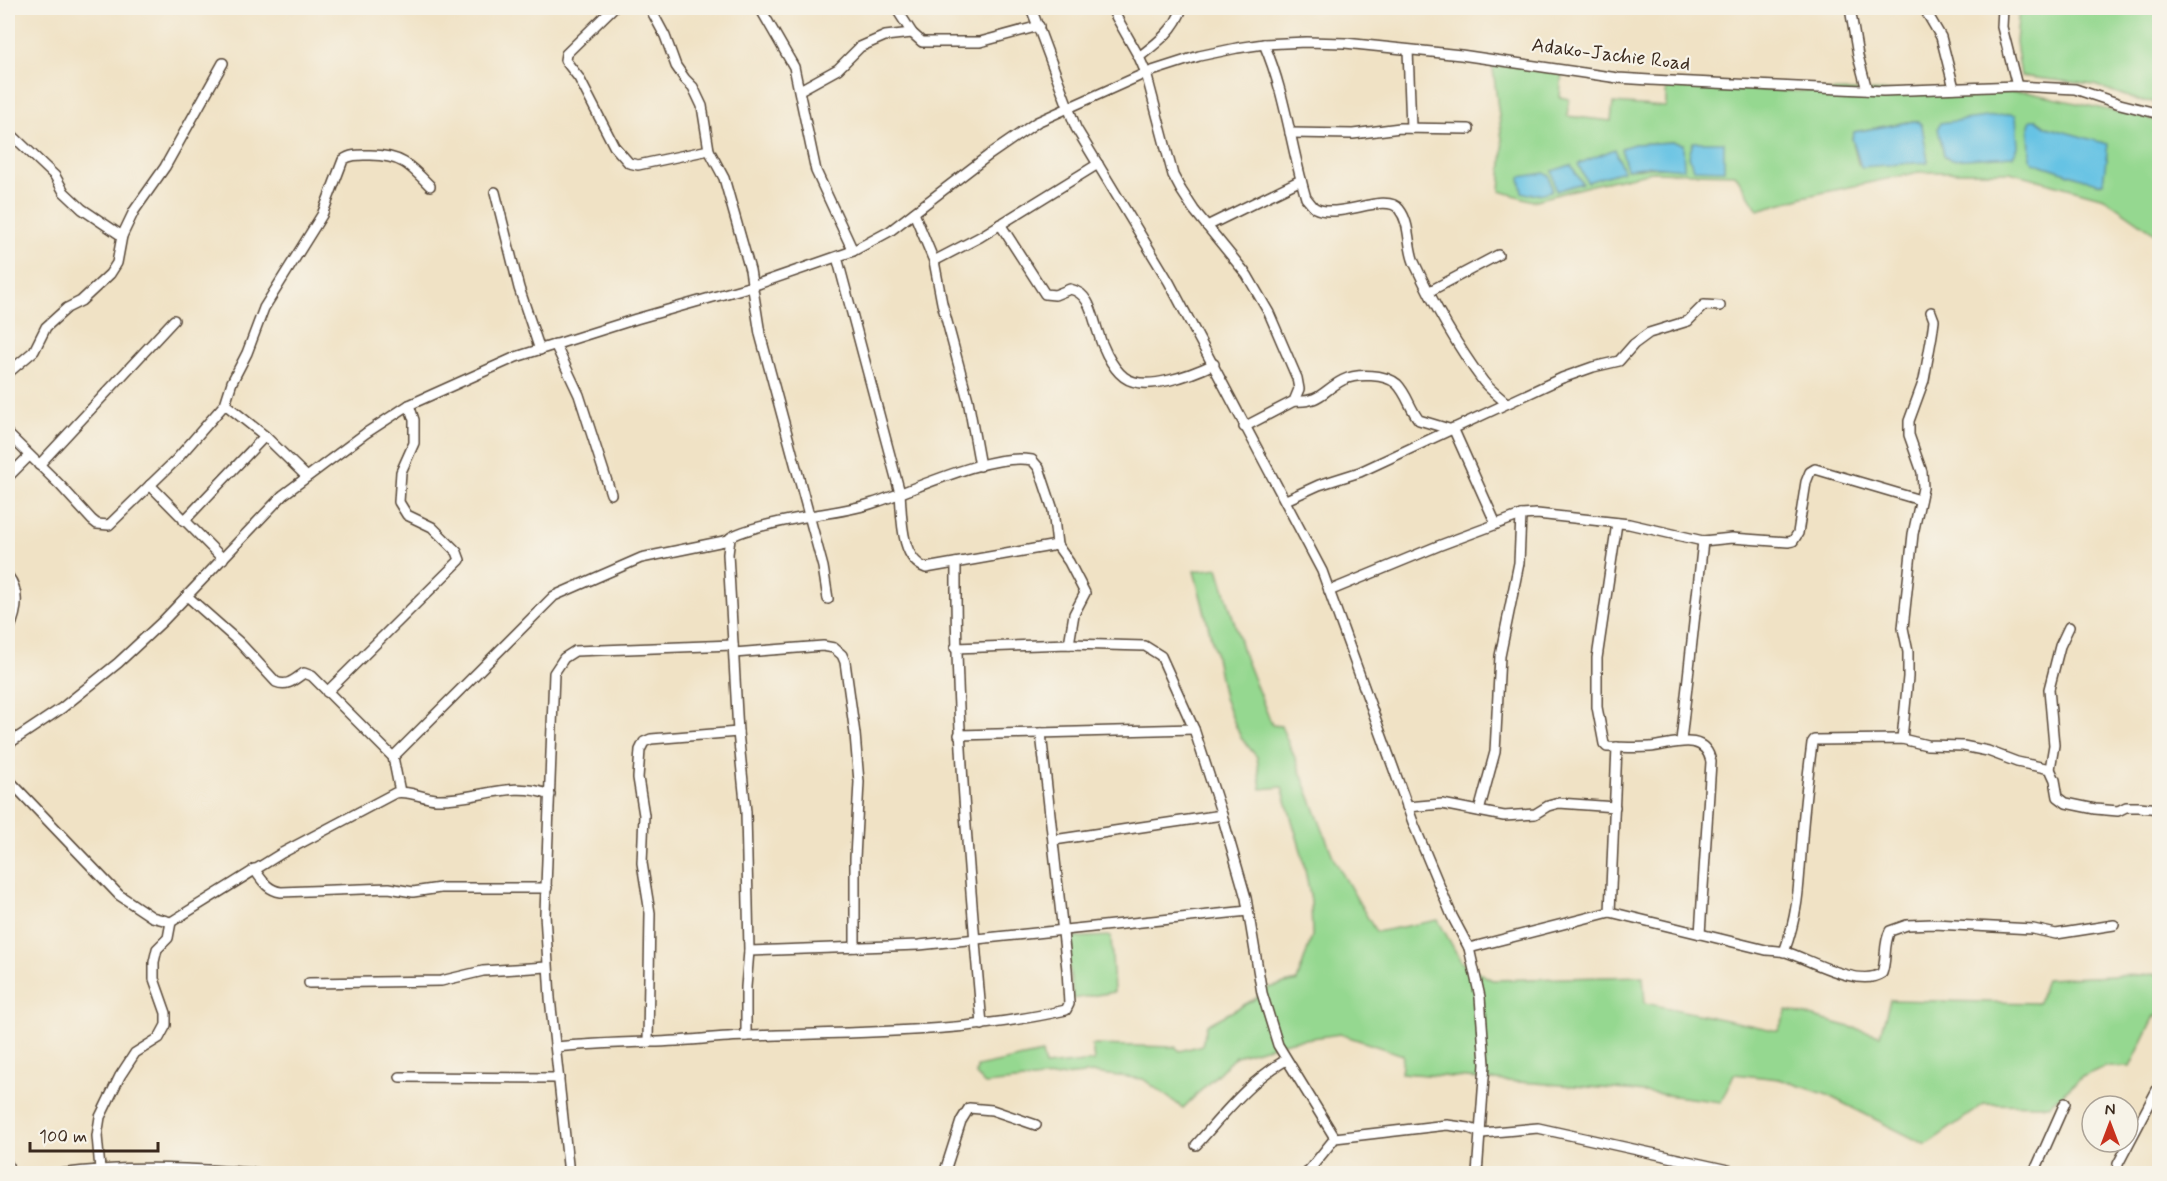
<svg xmlns="http://www.w3.org/2000/svg" width="2167" height="1181" font-family="Mynerve,sans-serif">
<style>
.green{fill:#95d890;stroke:#688157;stroke-width:1.5;fill-rule:evenodd}
.water{fill:#66c3e4;stroke:#507681;stroke-width:1.5}
.lines{fill:none;stroke-linecap:round;stroke-linejoin:round}
.minor-casing{stroke:#564637;stroke-width:12}
.minor{stroke:#fff;stroke-width:9}
.labels{text-anchor:middle;dominant-baseline:central;stroke-width:4.5;stroke-linejoin:round;paint-order:stroke}
.street-label{font-size:20px;fill:#3b2a1e;stroke:#f7f3e8}
</style>
<rect width="100%" height="100%" fill="#f7f3e8"/>
<filter id="ink" filterUnits="userSpaceOnUse"><feTurbulence type="fractalNoise" baseFrequency=".0167" numOctaves="2"/><feDisplacementMap in="SourceGraphic" scale="12" xChannelSelector="R" yChannelSelector="G"/><feConvolveMatrix kernelMatrix="1 2 1 2 8 2 1 2 1" color-interpolation-filters="sRGB"/></filter>
<filter id="wash" filterUnits="userSpaceOnUse"><feTurbulence type="fractalNoise" baseFrequency=".008" numOctaves="4" result="noise"/><feDisplacementMap in="SourceGraphic" scale="24" xChannelSelector="R" yChannelSelector="G"/><feGaussianBlur stdDeviation="1.35" result="paint"/><feColorMatrix in="noise" values="0 0 0 0 0 0 0 0 0 0 0 0 0 0 0 0 0 1.4 0 .05"/><feComposite in="paint" operator="in"/></filter>
<g filter="url(#wash)">
<rect width="100%" height="100%" fill="#f0e2c5"/>
<!-- green -->
<g class="green">
<path d="M2019 8H2159V102L2140 101 2094 85 2021 76 2016 42Z"/>
<path d="M1492 61 1562 72 1560 97 1569 99 1567 116 1611 121 1613 103 1666 107V85L1795 91 2026 92 2159 121V236L2104 198 2010 172H1919L1807 196 1758 210 1735 174 1652 172 1596 184 1533 201 1500 191 1503 148ZM2037 120 2047 127 2101 184 2034 162 2030 158ZM1913 121 1922 126 1928 162 1858 164 1852 138 1854 132ZM1673 142 1683 144 1665 167 1627 169 1634 144Z"/>
<path d="M1218 568 1245 658 1272 725 1281 726 1295 758 1334 859 1376 932 1438 920 1462 963 1492 980 1643 976 1645 1003 1778 1031 1787 1010 1880 1035 1890 1000 2038 1003 2046 979 2159 974V1015L2155 1016 2130 1067H2105L2082 1077 2049 1105 1984 1104 1926 1145 1825 1094 1779 1079 1734 1074 1721 1102 1628 1090 1401 1073 1403 1055 1340 1034 1291 1041 1236 1056 1183 1108 1143 1079 1094 1073 985 1084 976 1075 977 1067 1042 1053 1045 1066 1094 1061 1092 1045 1175 1047 1180 1051 1202 1045 1207 1025 1253 1000 1268 988 1297 981 1312 936 1311 901 1302 854 1282 787 1261 789 1257 757 1241 738 1224 698 1215 652 1194 571Z"/>
<path d="M1111 936 1114 992 1073 999 1066 938Z"/>
</g>
<!-- water -->
<g class="water">
<path d="M2011 114 2016 115 2018 147 2013 156 1951 160 1944 155 1938 128 1940 123Z"/>
<path d="M2031 120H2037L2047 127 2108 144 2103 183H2097L2033 162 2030 158 2029 125Z"/>
<path d="M1914 121 1920 123 1922 126 1928 162 1861 167 1852 138 1854 132Z"/>
<path d="M1673 142 1683 144 1684 169 1651 166 1627 169 1621 148 1634 144Z"/>
<path d="M1693 142H1724V170L1693 169 1689 156Z"/>
<path d="M1615 149 1623 171 1587 182 1578 164Z"/>
<path d="M1571 165 1582 183 1556 191 1552 171Z"/>
<path d="M1544 173 1549 176 1552 189 1551 191C1540 194 1532 196 1522 192L1520 177Z"/>
</g>
</g>
<g filter="url(#ink)">
<g class="lines">
<defs>
<g id="minor">
<path d="M613 8 566 54 565 60 579 78 614 146 629 163 638 165 709 150"/>
<path d="M650 8 665 36 676 66 685 79 693 87 702 106 709 150 724 178 750 270 760 334 823 567 828 599"/>
<path d="M760 8 794 67 816 171 853 251"/>
<path d="M896 8 912 33 922 42H980L1039 26"/>
<path d="M1031 8 1076 128 1169 282 1322 571 1414 825 1452 916 1469 948 1480 997 1485 1064 1477 1174"/>
<path d="M1182 8C1175 30 1157 43 1139 57L1146 73 1173 175 1181 190 1194 210 1247 275 1269 313 1297 378 1299 389 1294 401 1244 427"/>
<path d="M1850 8 1858 56 1867 90"/>
<path d="M1924 8 1941 37 1954 88"/>
<path d="M2003 8 2002 27 2017 86"/>
<path d="M1113 11 1139 57"/>
<path d="M1264 44C1285 92 1291 147 1306 198 1309 201 1312 206 1315 208 1338 220 1386 192 1399 209 1411 224 1407 245 1414 262 1432 301 1457 346 1483 381 1489 389 1499 396 1506 403"/>
<path d="M1408 50 1411 128"/>
<path d="M800 90 838 69 860 47 885 36 912 33"/>
<path d="M1290 133 1353 134 1400 128 1469 129"/>
<path d="M12 135 55 176 64 192 82 209 122 236"/>
<path d="M495 192 519 288 540 350"/>
<path d="M914 213 934 261 942 303 968 400 980 466"/>
<path d="M1000 224 1045 294 1055 295 1070 289C1089 293 1092 313 1097 329 1101 344 1111 367 1124 377 1145 393 1193 374 1214 364"/>
<path d="M1207 226 1301 180"/>
<path d="M837 257 900 493C902 516 900 559 926 568L1057 545"/>
<path d="M934 261 980 237 1098 164"/>
<path d="M1430 291 1498 255"/>
<path d="M555 344 579 395 611 494"/>
<path d="M8 373 34 351 46 327 67 308 81 301 110 274 117 263 122 236 134 211 165 167 223 63"/>
<path d="M1294 401C1321 403 1323 390 1343 380 1357 373 1386 374 1397 384 1407 394 1410 409 1419 420L1449 429"/>
<path d="M225 404 265 436 306 476"/>
<path d="M1453 428 1496 524"/>
<path d="M8 434 60 485 92 520 97 524 109 525 176 460 225 404 232 382 247 353 264 308 322 215 343 160C351 154 360 155 370 155 401 155 410 165 430 186"/>
<path d="M39 465 174 320"/>
<path d="M8 477 29 456"/>
<path d="M150 485 223 559"/>
<path d="M1286 500 1319 485 1360 472 1562 378 1593 367 1619 361 1634 344 1649 333 1688 321 1704 305 1720 306"/>
<path d="M184 521 265 436"/>
<path d="M1617 523 1597 658V707L1604 744 1607 747C1622 747 1636 748 1650 747 1672 745 1705 730 1711 762L1700 934"/>
<path d="M956 563C955 718 969 871 982 1025"/>
<path d="M8 576C21 593 17 613 8 632"/>
<path d="M1329 591 1438 546 1521 515 1537 514 1629 524 1703 541 1732 538 1788 542 1793 541 1798 533 1806 482 1810 472 1815 469 1920 500"/>
<path d="M187 596 239 642 276 682C288 687 295 679 304 673L312 676 393 757 400 792"/>
<path d="M955 648 1069 644 1145 646 1161 656 1194 729 1222 815 1246 898 1262 993 1278 1045 1335 1138"/>
<path d="M734 653 823 646 834 648 842 655 845 662 855 734 859 782 855 858V947"/>
<path d="M327 692 460 560 457 552 432 527 407 515 399 502 401 472 414 443V420L409 405"/>
<path d="M959 735 1194 729"/>
<path d="M1902 739 1908 677V652L1903 628 1913 534 1923 488 1922 472 1909 435V421L1924 380 1932 335 1934 320 1931 312"/>
<path d="M1681 741 1703 541"/>
<path d="M8 744 62 708 118 663 163 621 283 495 366 433 409 405 516 357 636 319 752 286 853 251 890 231 989 155 1037 122 1146 73 1199 56 1237 48 1264 44 1306 42 1345 43 1461 55 1618 78 1650 80 1883 91 2017 86 2075 89 2120 104 2160 114"/>
<path d="M393 757 554 596 641 558 729 540"/>
<path d="M2050 769 2054 745 2049 689 2060 646 2069 627"/>
<path d="M8 779 119 895 152 917 171 922 282 853 395 793C408 790 422 798 436 799 475 801 512 779 550 795"/>
<path d="M1407 807 1442 804 1504 816 1535 814 1548 806 1559 803 1615 807"/>
<path d="M1479 811 1495 752 1500 656 1519 563 1521 515"/>
<path d="M1054 840 1222 815"/>
<path d="M254 869C262 880 267 890 281 892L389 888 413 892 440 888H547"/>
<path d="M1610 912 1617 747"/>
<path d="M1469 948 1610 912 1766 950C1773 950 1779 951 1786 952 1809 959 1859 989 1882 973 1887 960 1883 944 1890 931L1907 925 1934 924 2033 929 2056 934 2114 925"/>
<path d="M749 951 919 945 1248 911"/>
<path d="M1784 952C1799 913 1799 880 1802 839 1804 807 1808 775 1812 743L1814 740 1902 739 1927 745 1963 746 1988 751 2017 762 2050 769 2055 780 2058 797 2066 803 2095 809 2118 811 2126 807H2139L2160 809"/>
<path d="M309 983 441 981 483 971 547 967"/>
<path d="M746 1036V987L749 951 746 812 738 732 728 554 730 538C740 529 794 519 810 516 831 512 853 510 873 503 915 490 990 452 1032 460L1039 468 1053 510 1057 545 1069 562 1085 593 1074 614 1069 644"/>
<path d="M648 1042 650 913 642 863 644 815 638 778 640 750 644 742 651 739 738 732"/>
<path d="M556 1047C586 1044 616 1043 647 1042 680 1042 714 1037 747 1036 854 1032 961 1034 1066 1010L1069 1004 1067 969 1041 733"/>
<path d="M400 1077 559 1078"/>
<path d="M1196 1145C1224 1114 1249 1081 1286 1060"/>
<path d="M8 1165 9 1174"/>
<path d="M100 1169 97 1136 100 1117 120 1076 135 1053 159 1038 166 1025V1013L154 979V962L157 949 168 938 171 922"/>
<path d="M60 1174C131 1164 202 1169 273 1174"/>
<path d="M569 1174 550 998 545 914 554 673 564 658 575 651 733 645"/>
<path d="M944 1174 961 1121 969 1108 992 1110 1036 1125"/>
<path d="M1306 1174 1335 1138 1447 1125 1469 1128 1482 1133 1538 1128 1746 1174"/>
<path d="M2031 1174 2037 1166 2065 1103"/>
<path d="M2117 1174 2118 1164 2160 1084"/>
</g>
</defs>
<!-- minor casing -->
<use href="#minor" class="minor-casing"/>
<!-- minor -->
<use href="#minor" class="minor"/>
</g>
</g>
<g class="labels">
<!-- street labels -->
<g class="street-label">
<text transform="translate(1611 55) rotate(7)">Adako-Jachie Road</text>
</g>
</g>
<!-- margin -->
<rect width="2167" height="1181" fill="none" stroke="#f7f3e8" stroke-width="30"/>
<!-- north arrow -->
<g transform="translate(2110 1124)"><circle r="28" fill="#f7f3e8" stroke="#aca397" stroke-width="1.5"/>
<path d="M0-4.5L10 22L0 15L-10 22Z" fill="#c8321e"/>
<text y="-9" font-size="16" font-weight="bold" text-anchor="middle" fill="#3b2a1e">N</text>
</g>
<!-- scale -->
<path d="M30 1142v9h128v-9" fill="none" stroke="#3b2a1e" stroke-width="3"/>
<text x="39" y="1142" font-size="18" fill="#3b2a1e" stroke="#f7f3e8" stroke-width="4.5" paint-order="stroke">100 m</text>
</svg>
